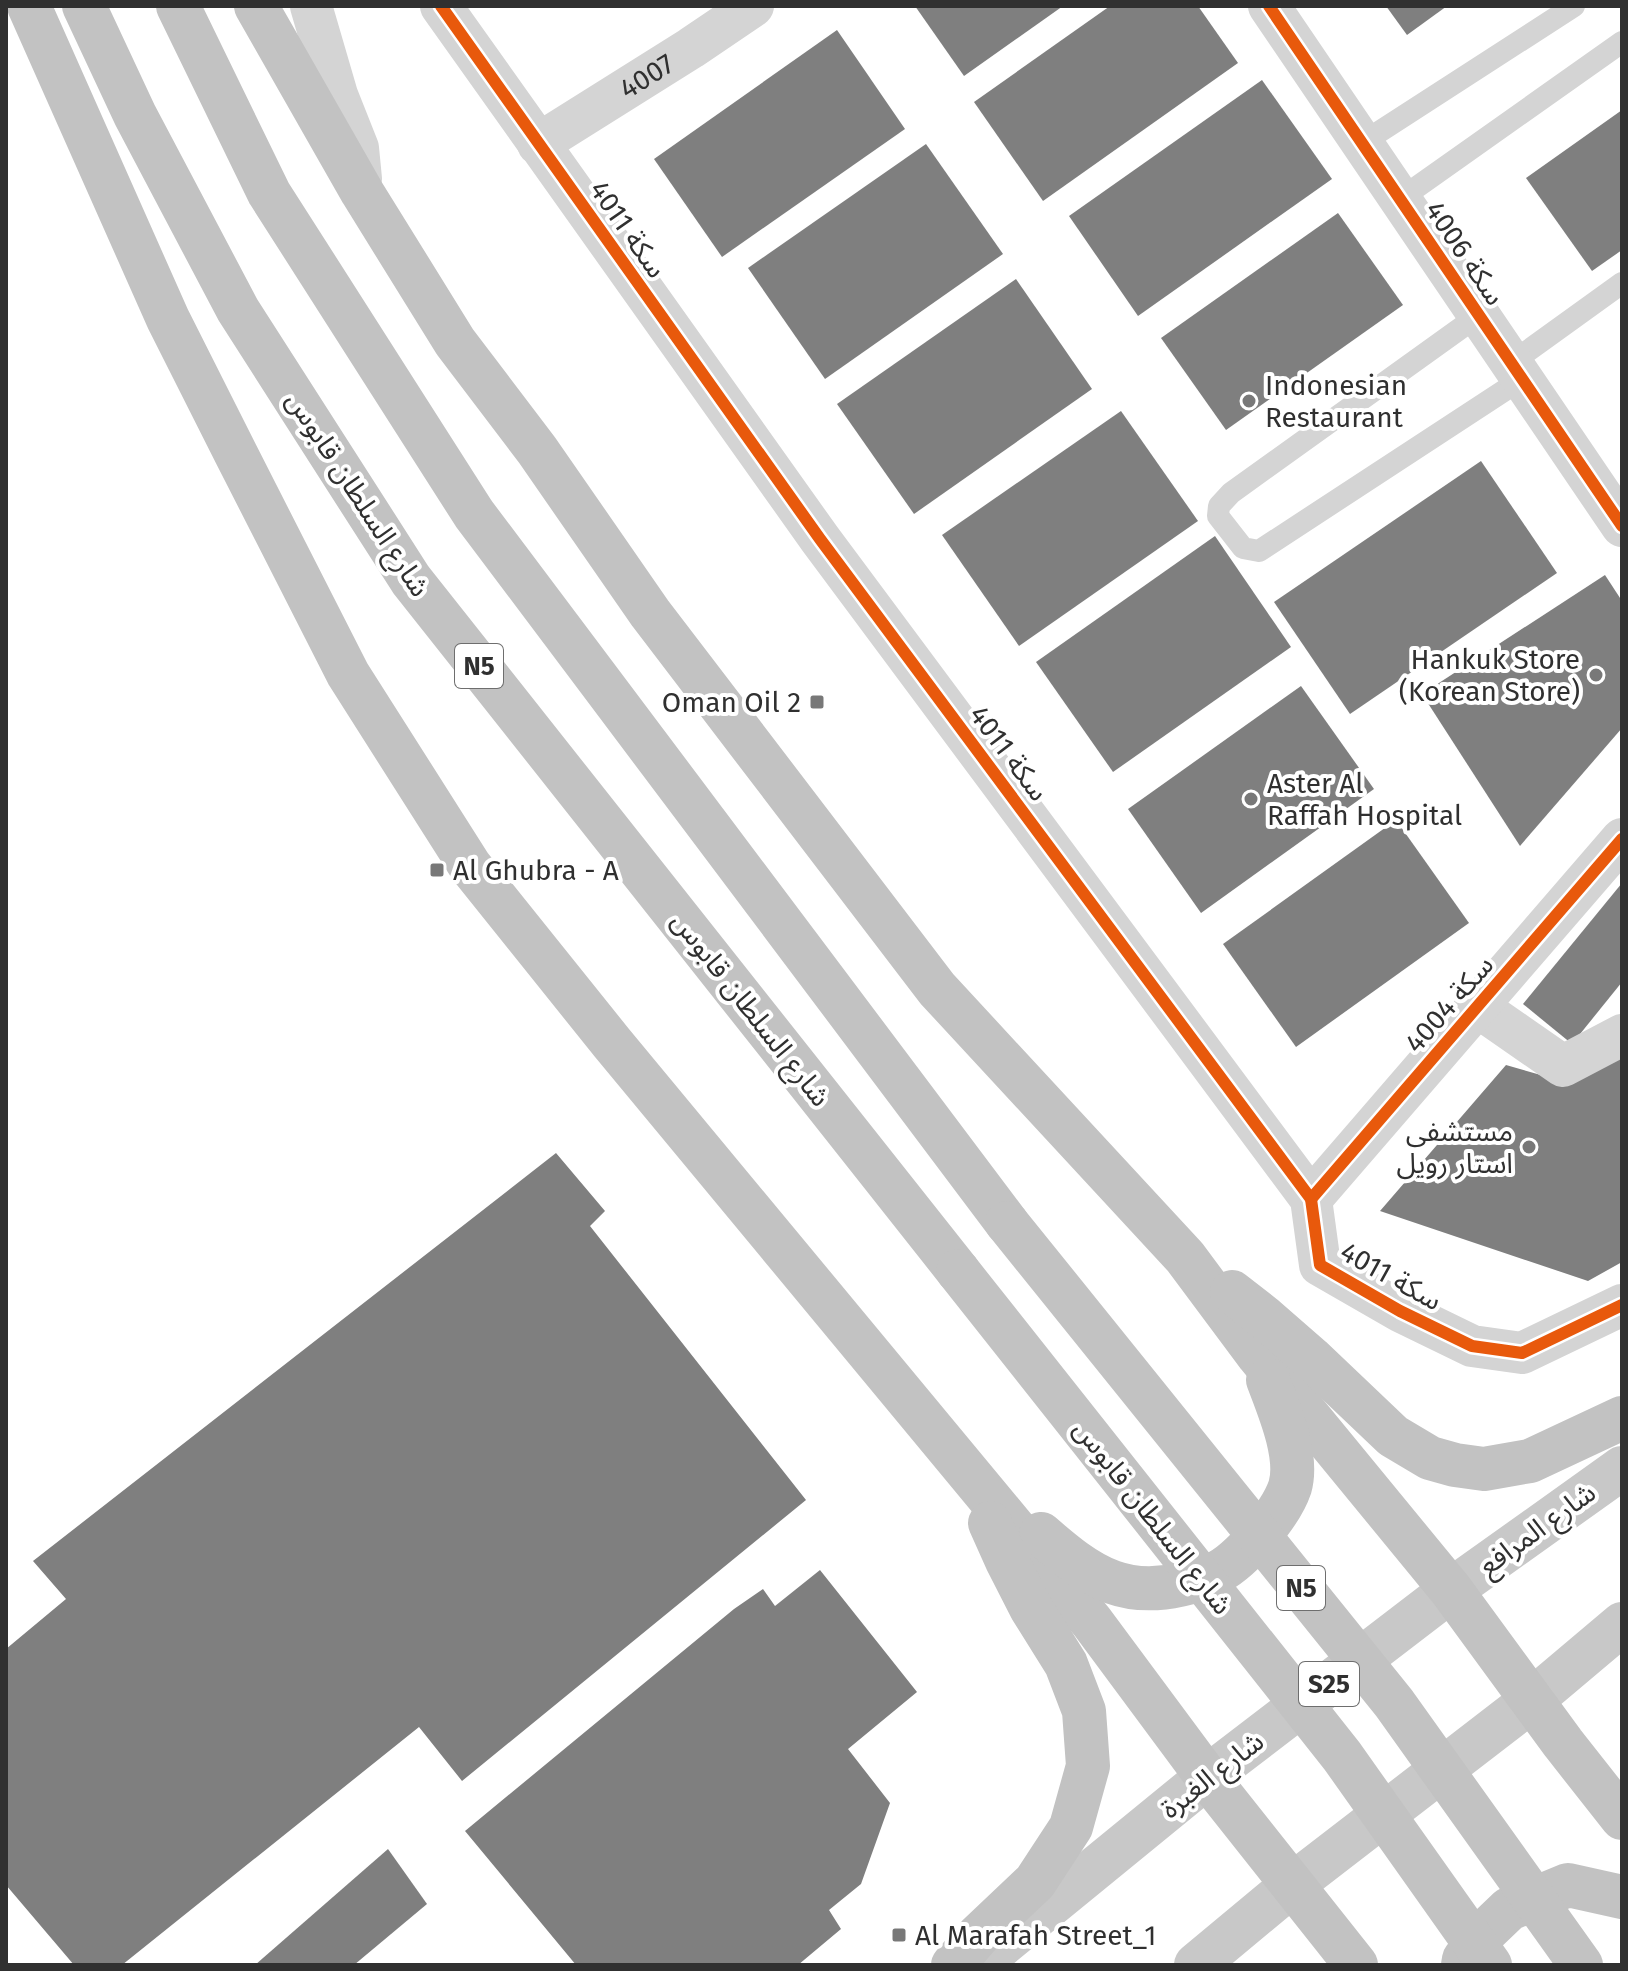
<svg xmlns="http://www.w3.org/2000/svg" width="1628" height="1971" font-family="'Fira Sans','Noto Sans Arabic',sans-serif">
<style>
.building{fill:#7f7f7f}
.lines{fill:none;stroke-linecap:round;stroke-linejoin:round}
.lane{stroke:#d4d4d4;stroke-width:22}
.street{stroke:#d4d4d4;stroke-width:42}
.primary{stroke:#c8c8c8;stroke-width:44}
.highway{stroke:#c2c2c2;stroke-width:44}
.highway-bridge{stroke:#c2c2c2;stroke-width:44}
.cycleway-casing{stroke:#fff;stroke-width:17}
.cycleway{stroke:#e8590c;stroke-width:12}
.poi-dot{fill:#787878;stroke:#fff;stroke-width:3}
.labels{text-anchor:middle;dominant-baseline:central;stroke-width:8;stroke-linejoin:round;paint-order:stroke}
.shield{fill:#fff;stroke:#6e6e6e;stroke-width:2}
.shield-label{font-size:26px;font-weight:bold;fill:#303030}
.street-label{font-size:28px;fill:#303030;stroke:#fff}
.poi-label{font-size:28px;fill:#303030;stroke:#fff;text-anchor:start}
</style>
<rect width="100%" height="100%" fill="#fff"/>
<!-- building -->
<g class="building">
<path d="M915 6H1063L964 76Z"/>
<path d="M1110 6H1198L1238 63 1043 201 974 102Z"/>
<path d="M1386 6H1447L1407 35Z"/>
<path d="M837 30 905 129 722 257 654 159Z"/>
<path d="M1262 80 1332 179 1138 316 1069 216Z"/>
<path d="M1622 110V250L1592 271 1526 178Z"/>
<path d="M926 144 1003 254 825 379 748 268Z"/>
<path d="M1338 213 1403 305 1226 430 1161 338Z"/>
<path d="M1016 279 1092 389 914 514 837 404Z"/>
<path d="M1121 411 1198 521 1019 646 942 535Z"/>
<path d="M1481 461 1557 573 1350 714 1274 602Z"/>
<path d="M1215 536 1291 647 1113 772 1036 662Z"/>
<path d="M1605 575 1622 601V728L1520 846 1422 694Z"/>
<path d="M1301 686 1374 789 1201 913 1128 809Z"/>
<path d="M1396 820 1469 923 1296 1047 1223 944Z"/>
<path d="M1622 883V982L1572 1044 1523 1004Z"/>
<path d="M1622 1053V1262L1588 1281 1380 1211 1506 1065 1569 1083Z"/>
<path d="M556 1153 605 1211 590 1226 806 1500 462 1781 419 1727 122 1965H74L6 1885V1649L66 1599 33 1561Z"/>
<path d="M820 1570 917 1692 848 1749 890 1803 861 1884 829 1910 841 1929 798 1965H576L465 1831 734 1609 763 1589 775 1606Z"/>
<path d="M388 1849 427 1904 354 1965H255Z"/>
</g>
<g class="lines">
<!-- lane -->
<g class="lane">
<path d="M1362 143 1574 6"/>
<path d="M1400 199 1622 42"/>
<path d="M1479 315 1231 493 1219 506 1218 516 1243 548 1259 551 1522 379"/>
<path d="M1511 363 1622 283"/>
</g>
<!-- street -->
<g class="street">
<path d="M311 6 337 95 358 148 361 179"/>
<path d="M441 6 820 539 1311 1199 1320 1265 1400 1311 1472 1346 1522 1353 1622 1305"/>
<path d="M1269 6 1622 526"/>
<path id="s1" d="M538 144 691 48 753 6"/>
<path d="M1478 1007 1563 1066 1622 1035"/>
<path d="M1311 1199 1622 839"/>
</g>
<!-- primary -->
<g class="primary">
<path d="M977 1965 1207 1777 1451 1590 1622 1468"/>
<path d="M1196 1965 1292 1885 1532 1700 1622 1624"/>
</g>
<!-- highway -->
<g class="highway">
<path d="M29 6 168 319 236 454 348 674 470 866 612 1043 1092 1622 1207 1777 1356 1965"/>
<path d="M84 6 135 115 238 310 411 580 958 1271"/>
<path d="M178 6 269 193 474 514 1007 1223"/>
<path d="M256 6 362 192 455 342 537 450 650 613 937 989 1185 1257 1258 1355 1451 1590 1563 1743 1622 1818"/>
<path d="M1232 1292 1264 1317 1311 1358 1393 1436 1430 1458 1455 1465 1484 1469 1530 1461 1622 1418"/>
<path d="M1041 1534C1063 1553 1085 1572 1112 1582 1145 1594 1182 1587 1214 1574 1240 1563 1281 1514 1290 1487 1299 1456 1279 1409 1268 1380"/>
<path d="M953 1965 978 1936 1035 1882 1071 1827 1088 1766 1084 1711 1066 1664 1031 1608 1007 1561 990 1523"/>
<path d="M1463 1965 1464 1959 1486 1931 1509 1909 1568 1885 1622 1897"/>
</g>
<!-- highway-bridge -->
<g class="highway-bridge">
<path d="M1007 1223 1394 1703 1581 1965"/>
<path d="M958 1271 1342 1756 1490 1965"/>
</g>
<defs>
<g id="cycleway">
<path d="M441 6 820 539 1311 1199 1320 1265 1400 1311 1472 1346 1522 1353 1622 1305"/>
<path d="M1269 6 1622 526"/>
<path d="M1311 1199 1622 839"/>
</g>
</defs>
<!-- cycleway casing -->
<use href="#cycleway" class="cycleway-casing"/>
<!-- cycleway -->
<use href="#cycleway" class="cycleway"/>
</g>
<!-- markers -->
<g class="poi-dot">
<circle cx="1249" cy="401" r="8"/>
<circle cx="1596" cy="675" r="8"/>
<rect x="809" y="694" width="16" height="16" rx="4"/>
<circle cx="1251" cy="799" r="8"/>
<rect x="429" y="862" width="16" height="16" rx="4"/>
<circle cx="1529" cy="1147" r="8"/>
<rect x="891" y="1927" width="16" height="16" rx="4"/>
</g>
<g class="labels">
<!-- shield labels -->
<g class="shield">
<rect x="455" y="644" width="48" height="44" rx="6"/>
<rect x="1277" y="1566" width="48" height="44" rx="6"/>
<rect x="1299" y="1662" width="60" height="44" rx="6"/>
</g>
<g class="shield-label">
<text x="479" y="666">N5</text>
<text x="1301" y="1588">N5</text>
<text x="1329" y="1684">S25</text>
</g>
<!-- street labels -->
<g class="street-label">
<text stroke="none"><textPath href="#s1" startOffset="128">4007</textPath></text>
<text transform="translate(628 229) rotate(55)">سكة 4011</text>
<text transform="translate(1465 253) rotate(56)">سكة 4006</text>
<text transform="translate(358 494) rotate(57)">شارع السلطان قابوس</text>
<text transform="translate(1009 753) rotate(53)">سكة 4011</text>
<text transform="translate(1449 1004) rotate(-49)">سكة 4004</text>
<text transform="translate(751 1009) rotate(52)">شارع السلطان قابوس</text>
<text transform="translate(1391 1276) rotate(29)">سكة 4011</text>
<text transform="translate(1153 1517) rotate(52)">شارع السلطان قابوس</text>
<text transform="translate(1537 1529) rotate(-36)">شارع المرافع</text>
<text transform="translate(1212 1775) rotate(-38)">شارع الغبرة</text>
</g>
<!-- poi labels -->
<g class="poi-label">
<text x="1265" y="385">Indonesian<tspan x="1265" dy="32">Restaurant</tspan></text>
<text x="1580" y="659" text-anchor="end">Hankuk Store<tspan x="1580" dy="32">(Korean Store)</tspan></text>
<text x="801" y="702" text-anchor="end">Oman Oil 2</text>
<text x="1267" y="783">Aster Al<tspan x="1267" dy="32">Raffah Hospital</tspan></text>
<text x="453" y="870">Al Ghubra - A</text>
<text x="1513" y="1131" text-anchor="end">مستشفى<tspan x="1513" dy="32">استار رويل</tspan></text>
<text x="915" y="1935">Al Marafah Street_1</text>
</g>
</g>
<!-- border -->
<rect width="1628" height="1971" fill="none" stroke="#303030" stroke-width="16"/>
</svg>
